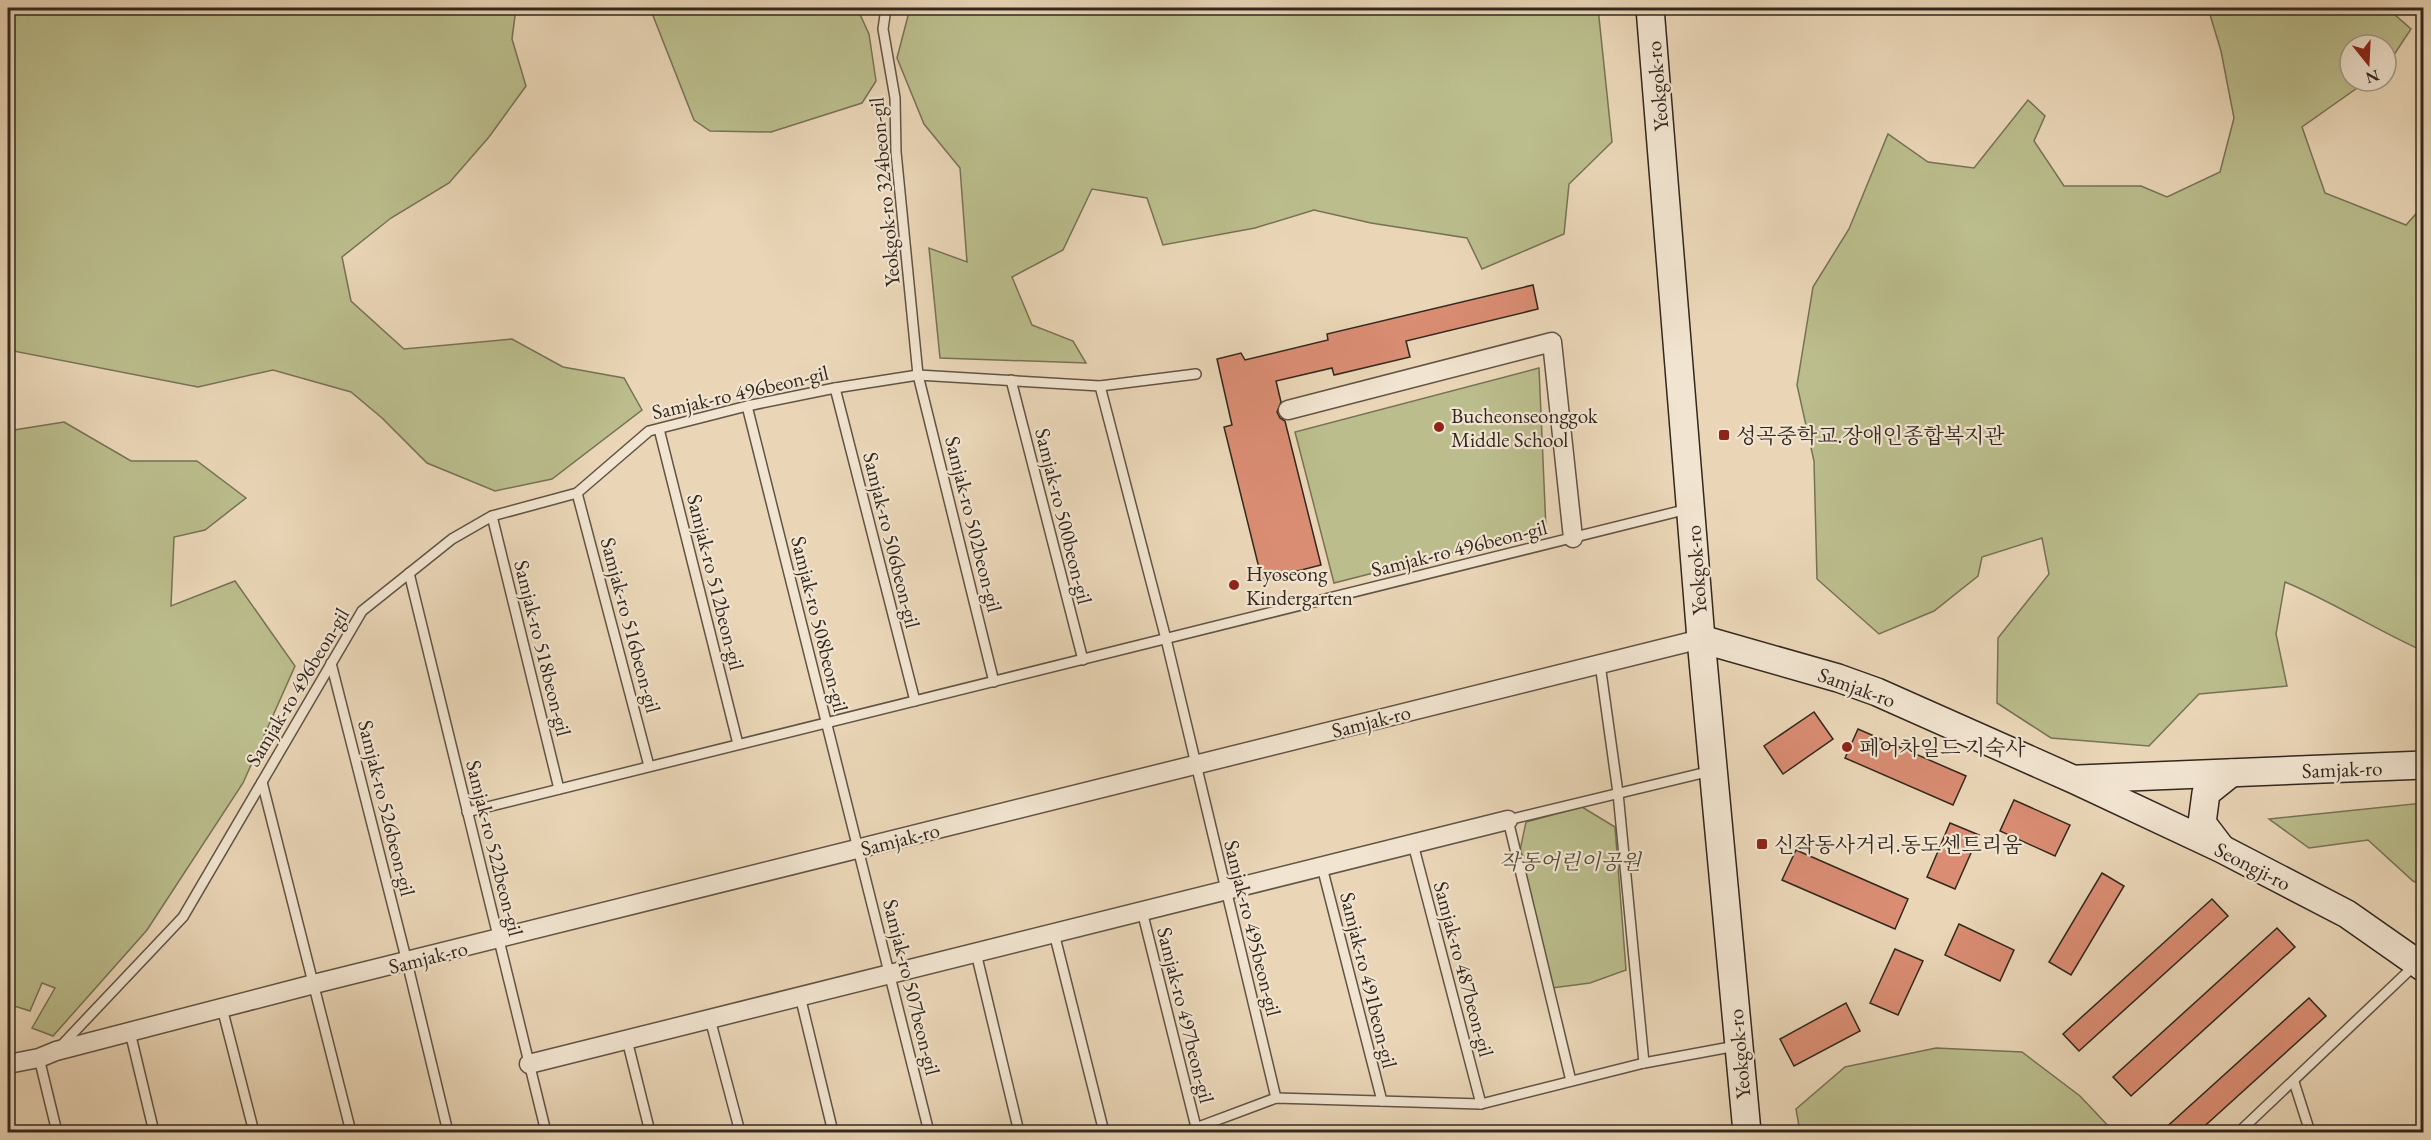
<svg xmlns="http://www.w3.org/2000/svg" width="2431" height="1140" font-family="'EB Garamond','Noto Serif KR',serif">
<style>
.green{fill:#bbbd8c;stroke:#767256;stroke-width:1.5}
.building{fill:#da8d73;stroke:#32281f;stroke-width:1.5}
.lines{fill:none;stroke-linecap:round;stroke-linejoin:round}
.lane-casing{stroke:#605445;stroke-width:12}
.street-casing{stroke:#605445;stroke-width:21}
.secondary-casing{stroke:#32281f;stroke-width:30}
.lane{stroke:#f1e4d0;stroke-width:9}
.street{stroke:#f1e4d0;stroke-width:18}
.secondary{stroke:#f1e4d0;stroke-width:27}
.poi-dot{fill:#8f2418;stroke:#f1e4d0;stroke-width:2}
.labels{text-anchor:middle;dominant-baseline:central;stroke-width:4.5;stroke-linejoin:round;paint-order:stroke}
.street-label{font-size:21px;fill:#32281f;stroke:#f1e4d0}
.poi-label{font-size:21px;fill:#32281f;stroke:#f1e4d0;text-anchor:start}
.park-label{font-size:21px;font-style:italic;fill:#544d3a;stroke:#f1e4d0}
</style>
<rect width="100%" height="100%" fill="#ead6b7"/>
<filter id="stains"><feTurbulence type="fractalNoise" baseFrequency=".00333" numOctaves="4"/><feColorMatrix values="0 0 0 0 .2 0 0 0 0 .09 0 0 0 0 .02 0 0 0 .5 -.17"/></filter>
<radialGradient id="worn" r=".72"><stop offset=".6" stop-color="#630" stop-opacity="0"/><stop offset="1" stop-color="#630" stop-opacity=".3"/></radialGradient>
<!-- green -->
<g class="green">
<path d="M8 8H516L512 39 526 86 489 137 449 183 391 218 342 257 351 301 404 349 512 339 563 367 624 378 642 410 552 479 495 491 427 463 382 418 351 392 273 370 198 387 8 350Z"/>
<path d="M650 8H857L869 34 876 81 862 103 771 132 710 131 694 120Z"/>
<path d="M910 8H1598L1612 142 1569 184 1564 234 1482 269 1467 238 1371 223 1314 210 1255 228 1163 245 1147 198 1092 189 1063 250 1012 277 1032 325 1073 341 1086 363 940 358 929 248 967 262 960 168 924 124 897 58Z"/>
<path d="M2208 8H2387L2411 29 2386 67V45H2350V81H2367L2302 127 2325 193 2406 225 2423 206V651C2376 630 2333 602 2285 582L2276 634 2287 686 2199 694 2149 746 2051 738 1997 703 1998 638 2049 574 2042 538 1982 557 1978 576 1934 611 1879 634 1817 579 1814 461 1797 385 1813 287 1849 229 1888 134 1928 162 1974 168 2028 100 2045 116 2034 141 2064 186H2141L2167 197 2220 172 2234 118 2221 51Z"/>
<path d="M1539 368 1546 529 1334 583 1295 432Z"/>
<path d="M64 422 131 461H197L246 498 205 530 174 537 171 606 235 581 295 666 243 783 147 930 53 1036 32 1028 55 988 42 983 30 1011 8 1004V431Z"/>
<path d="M2423 803V885L2413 881 2368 840 2309 848 2269 819Z"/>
<path d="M1582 807 1615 827 1626 970 1590 983 1552 988 1519 855 1526 822Z"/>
<path d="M1936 1048 2022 1052 2080 1096 2114 1132H1800L1796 1109 1845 1067Z"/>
</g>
<!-- building -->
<g class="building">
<path d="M1533 285 1538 309 1406 341 1410 357 1334 375 1332 368 1276 381 1281 402 1277 412 1280 418 1285 421 1321 565 1262 580 1224 427 1232 425 1217 359 1241 353 1245 360 1328 340 1327 334Z"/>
<path d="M1814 712 1833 739 1783 774 1764 746Z"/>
<path d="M1858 729 1966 776 1953 805 1845 758Z"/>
<path d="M2014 800 2070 825 2055 856 2000 831Z"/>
<path d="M1950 823 1979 835 1955 889 1927 877Z"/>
<path d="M1796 850 1908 899 1895 929 1782 880Z"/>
<path d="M2102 873 2124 886 2071 975 2049 962Z"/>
<path d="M2212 899 2228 916 2079 1051 2063 1034Z"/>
<path d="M1959 924 2014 950 2000 981 1945 955Z"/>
<path d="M2277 928 2295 947 2131 1096 2113 1077Z"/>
<path d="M1895 949 1923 961 1898 1015 1870 1003Z"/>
<path d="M2309 998 2326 1016 2198 1132H2161Z"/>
<path d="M1846 1003 1860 1031 1794 1066 1780 1039Z"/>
</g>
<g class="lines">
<defs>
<g id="lane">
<path d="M886 8 883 29 895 98 896 152 918 375 994 682"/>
<path d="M1011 380 1083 660"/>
<path d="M1100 386 1166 639 1276 1098"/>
<path d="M835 388 915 701"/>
<path d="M747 406 929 1132"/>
<path d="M659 429 738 744"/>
<path d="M577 493 649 766"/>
<path d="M492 516 559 789"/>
<path d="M409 573 546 1132"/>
<path d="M331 663 407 962 448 1132"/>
<path d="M1600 664 1618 793 1644 1063"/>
<path d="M262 782 351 1132"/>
<path d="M467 812 1688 509"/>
<path d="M1413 844 1481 1104"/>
<path d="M1322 867 1382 1101"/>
<path d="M1142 911 1196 1127"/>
<path d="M1054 933 1104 1132"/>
<path d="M976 953 1019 1132"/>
<path d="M800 996 833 1132"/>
<path d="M222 1008 254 1132"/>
<path d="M710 1019 740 1132"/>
<path d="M130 1032 154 1132"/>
<path d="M627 1040 650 1132"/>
<path d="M59 1048 183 917 362 611 452 539 492 516 577 493 649 431 747 406 835 388 918 375 1100 386 1196 374"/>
<path d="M39 1058 57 1132"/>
<path d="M1571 1081 1508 820 1711 771"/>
<path d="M2294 1082 2310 1132"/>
<path d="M1185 1132 1276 1098 1481 1104 1644 1063 1736 1046"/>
<path d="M2239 1132 2415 965"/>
</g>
<g id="street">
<path d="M1288 410 1552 342 1573 538"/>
<path d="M8 1064 39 1058 56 1051 314 984 1701 639"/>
<path d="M529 1064 1508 820"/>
</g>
<g id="secondary">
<path d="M1650 8 1701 639 1747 1132"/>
<path d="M1701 639 1838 678 1877 692 2075 780 2222 849 2347 914 2424 968"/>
<path d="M2079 779 2424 765"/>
<path d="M2221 848 2202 823 2206 793 2231 773"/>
</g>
</defs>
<!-- lane casing -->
<use href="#lane" class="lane-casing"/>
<!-- street casing -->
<use href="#street" class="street-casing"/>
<!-- secondary casing -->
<use href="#secondary" class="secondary-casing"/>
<!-- lane -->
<use href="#lane" class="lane"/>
<!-- street -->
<use href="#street" class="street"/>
<!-- secondary -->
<use href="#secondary" class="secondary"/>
</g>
<!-- markers -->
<g class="poi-dot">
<circle cx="1439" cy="427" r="6"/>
<rect x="1718" y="429" width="12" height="12" rx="3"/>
<circle cx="1234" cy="585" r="6"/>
<circle cx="1847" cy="747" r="6"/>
<rect x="1756" y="838" width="12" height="12" rx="3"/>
</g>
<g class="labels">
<!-- street labels -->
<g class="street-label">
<text transform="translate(1657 86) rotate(-95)">Yeokgok-ro</text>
<text transform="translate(884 192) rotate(-95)">Yeokgok-ro 324beon-gil</text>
<text transform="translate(740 392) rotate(-13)">Samjak-ro 496beon-gil</text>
<text transform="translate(1064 516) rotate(76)">Samjak-ro 500beon-gil</text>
<text transform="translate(974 524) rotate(76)">Samjak-ro 502beon-gil</text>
<text transform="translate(892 540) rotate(76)">Samjak-ro 506beon-gil</text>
<text transform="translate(1459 548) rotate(-14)">Samjak-ro 496beon-gil</text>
<text transform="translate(1696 570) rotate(-94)">Yeokgok-ro</text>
<text transform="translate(716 582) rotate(76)">Samjak-ro 512beon-gil</text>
<text transform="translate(820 624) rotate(76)">Samjak-ro 508beon-gil</text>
<text transform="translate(631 625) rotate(75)">Samjak-ro 516beon-gil</text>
<text transform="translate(543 648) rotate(76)">Samjak-ro 518beon-gil</text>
<text transform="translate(297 687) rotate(-59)">Samjak-ro 496beon-gil</text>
<text transform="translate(1857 687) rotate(20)">Samjak-ro</text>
<text transform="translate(1371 721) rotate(-14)">Samjak-ro</text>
<text transform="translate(2342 769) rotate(-2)">Samjak-ro</text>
<text transform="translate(387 808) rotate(76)">Samjak-ro 526beon-gil</text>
<text transform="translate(900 839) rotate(-14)">Samjak-ro</text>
<text transform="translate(495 848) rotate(76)">Samjak-ro 522beon-gil</text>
<text transform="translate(2253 866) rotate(27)">Seongji-ro</text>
<text transform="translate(1253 928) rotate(76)">Samjak-ro 495beon-gil</text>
<text transform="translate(428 957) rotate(-14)">Samjak-ro</text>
<text transform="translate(1464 969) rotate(75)">Samjak-ro 487beon-gil</text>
<text transform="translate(1369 980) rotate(76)">Samjak-ro 491beon-gil</text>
<text transform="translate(912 987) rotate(76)">Samjak-ro 507beon-gil</text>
<text transform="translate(1186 1015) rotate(76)">Samjak-ro 497beon-gil</text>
<text transform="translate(1739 1054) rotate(-95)">Yeokgok-ro</text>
</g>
<!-- poi labels -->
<g class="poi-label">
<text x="1451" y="415">Bucheonseonggok<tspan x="1451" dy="24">Middle School</tspan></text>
<text x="1736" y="435">성곡중학교.장애인종합복지관</text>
<text x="1246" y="573">Hyoseong<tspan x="1246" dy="24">Kindergarten</tspan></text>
<text x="1859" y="747">페어차일드 기숙사</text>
<text x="1774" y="844">신작동사거리.동도센트리움</text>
</g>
<!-- park labels -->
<g class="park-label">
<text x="1570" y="861">작동어린이공원</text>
</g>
</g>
<!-- margin -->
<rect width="2431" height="1140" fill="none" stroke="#ead6b7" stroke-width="30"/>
<rect x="9" y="9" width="2413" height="1122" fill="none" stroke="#32281f" stroke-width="3"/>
<rect x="15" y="15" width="2401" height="1110" fill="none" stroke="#32281f" stroke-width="1.5"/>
<!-- north arrow -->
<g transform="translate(2368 63) rotate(162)"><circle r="28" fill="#f1e4d0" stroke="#a59989" stroke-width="1.5"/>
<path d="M0-4.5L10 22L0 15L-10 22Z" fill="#8f2418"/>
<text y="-9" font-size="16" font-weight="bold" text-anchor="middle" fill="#32281f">N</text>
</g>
<rect width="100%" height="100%" filter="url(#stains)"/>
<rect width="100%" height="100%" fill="url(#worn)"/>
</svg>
